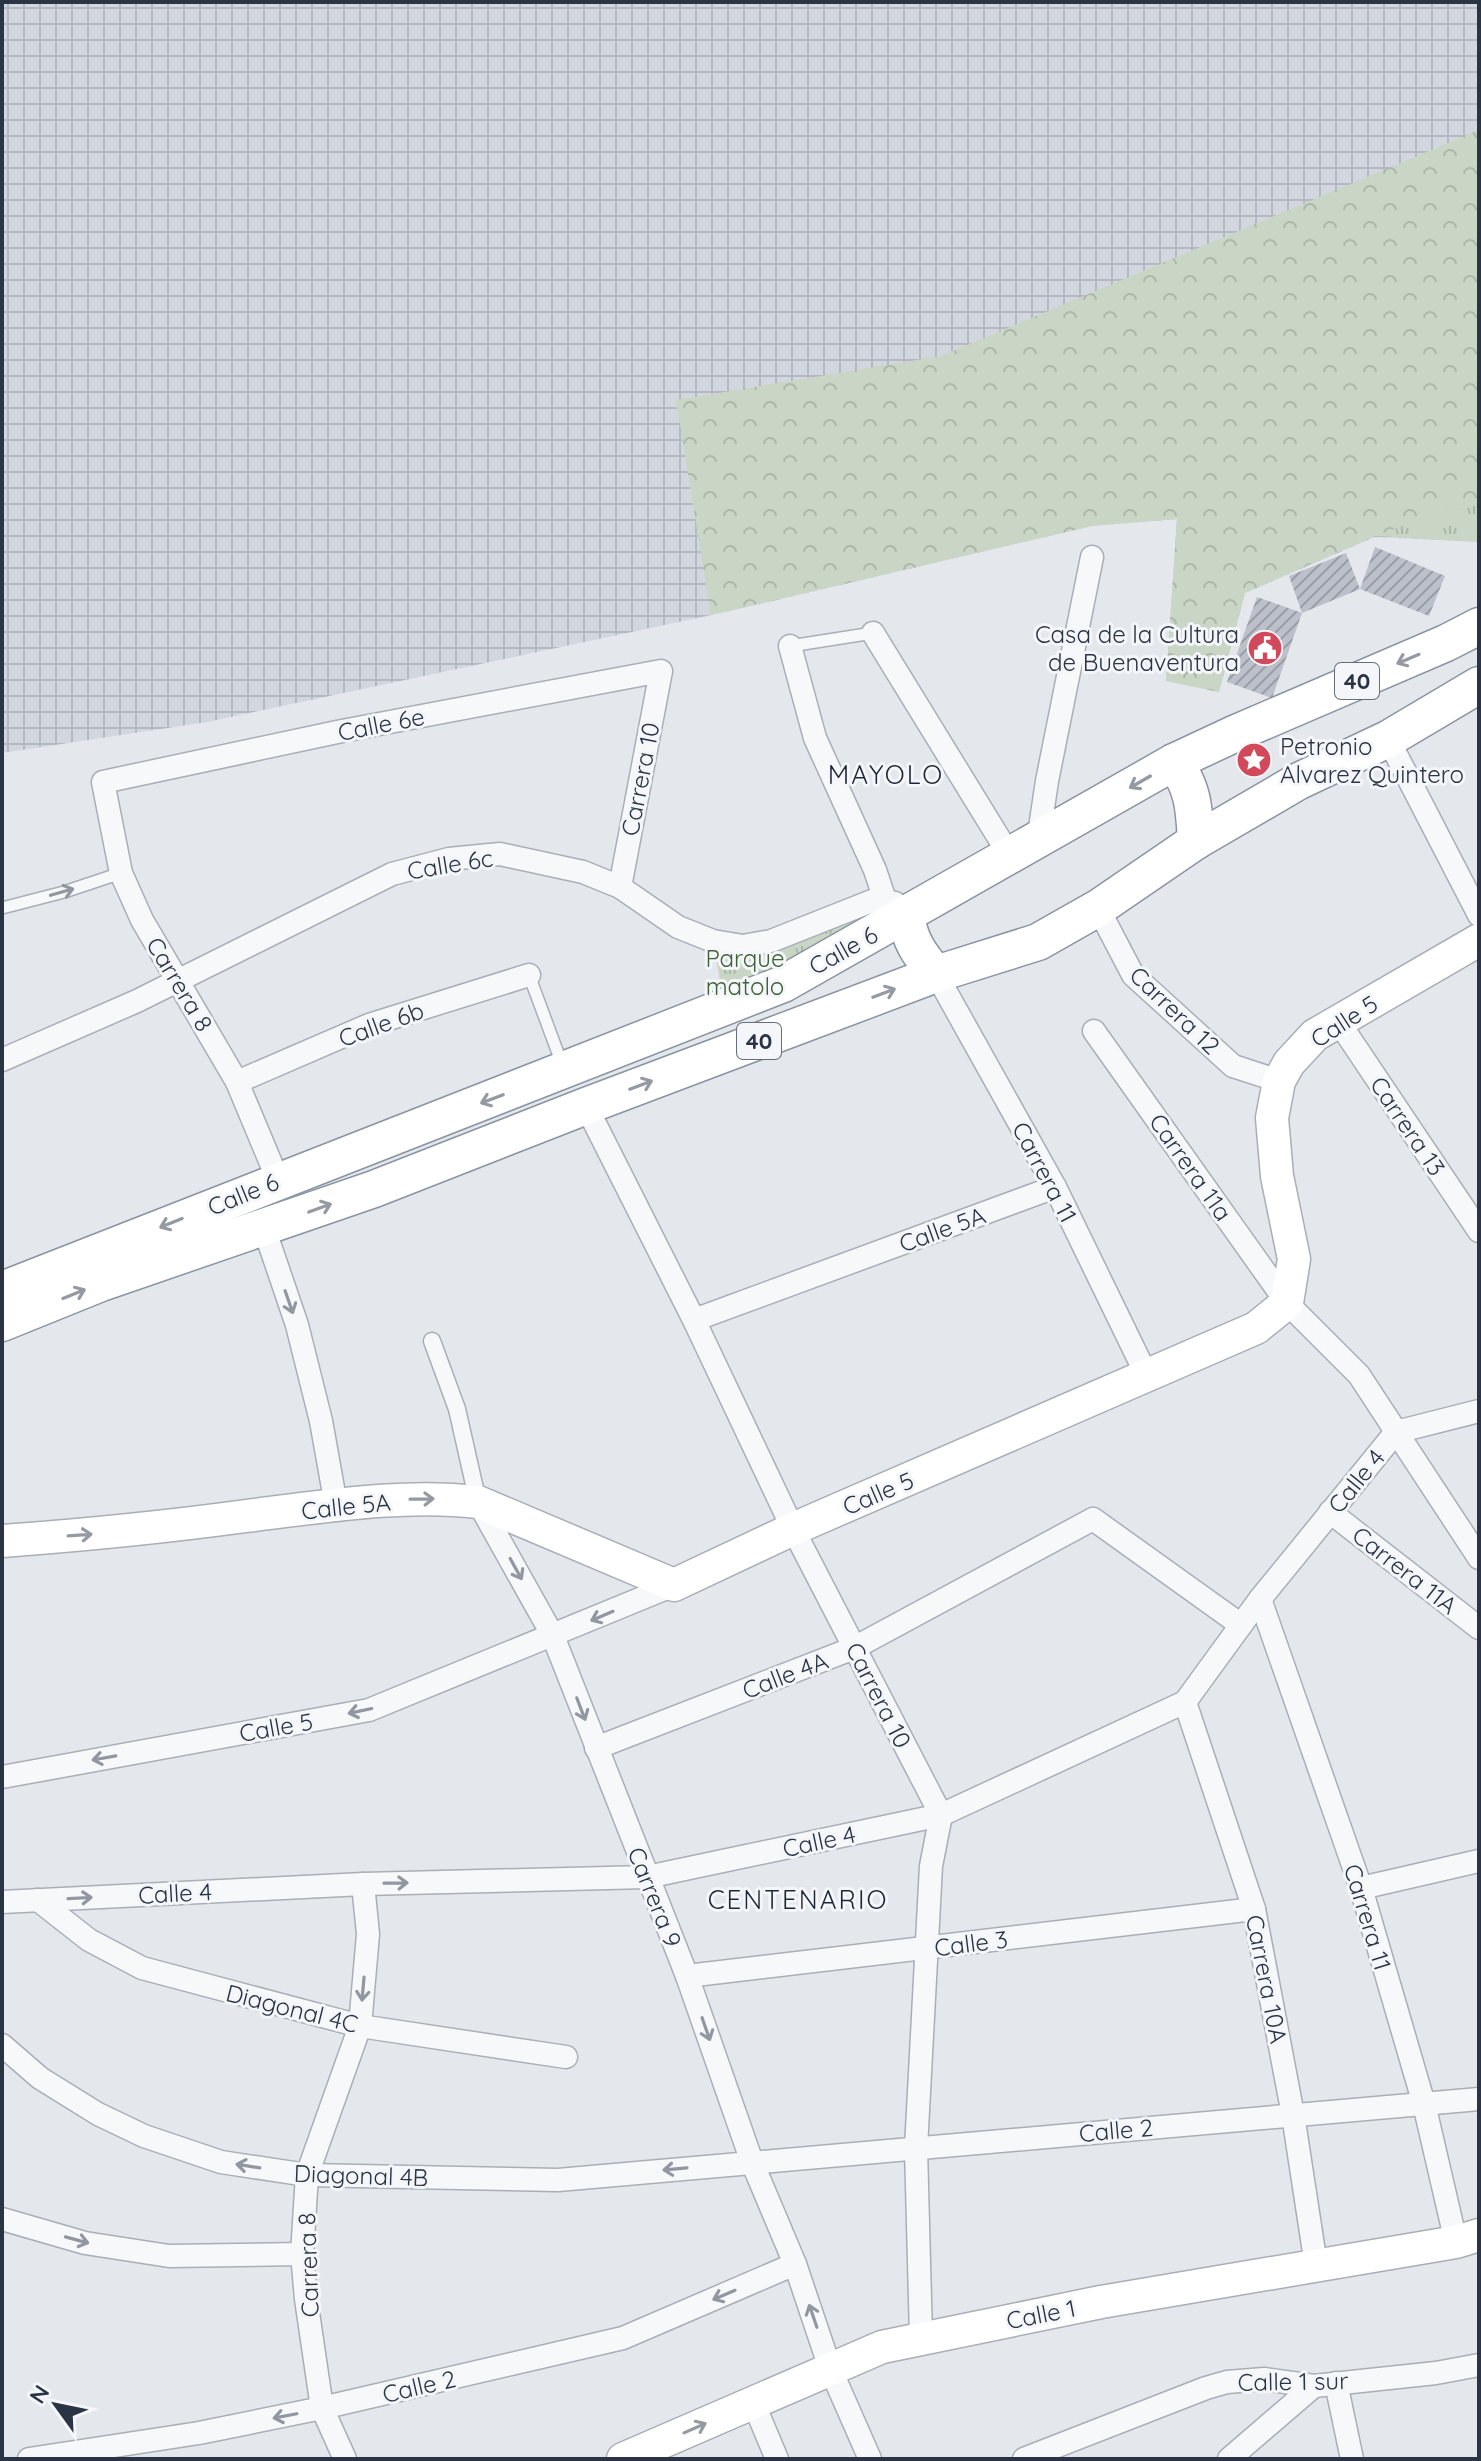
<svg xmlns="http://www.w3.org/2000/svg" width="1481" height="2461" font-family="Quicksand,sans-serif">
<style>
.industrial{fill:url(#industrial-grid)}
.grass{fill:url(#grass-tufts)}
.forest{fill:url(#forest-crowns)}
.building{fill:url(#building-hatch)}
.lines{fill:none;stroke-linecap:round;stroke-linejoin:round}
.service-casing{stroke:#a9aeb7;stroke-width:14}
.pedestrian-casing{stroke:#a9aeb7;stroke-width:19}
.minor-casing{stroke:#a9aeb7;stroke-width:25}
.secondary-casing{stroke:#a9aeb7;stroke-width:35}
.trunk-casing{stroke:#8b94a3;stroke-width:39}
.service{stroke:#f7f8fa;stroke-width:11}
.pedestrian{stroke:#f7f8fa;stroke-width:16}
.minor{stroke:#f7f8fa;stroke-width:22}
.secondary{stroke:#fff;stroke-width:32}
.trunk{stroke:#fff;stroke-width:36}
.oneway{stroke:#959aa2}
.oneway2{stroke:#9196a0}
.labels{text-anchor:middle;dominant-baseline:central;stroke-width:6;stroke-linejoin:round;paint-order:stroke}
.shield{fill:#f4f6f9;stroke:#676e7b;stroke-width:2}
.shield-label{font-size:22px;font-weight:bold;fill:#2b3445}
.poi-label{font-size:24px;fill:#2b3445;stroke:#f4f6f9;text-anchor:end}
.street-label{font-size:24px;fill:#2b3445;stroke:#f4f6f9}
.park-label{font-size:24px;fill:#3f6138;stroke:#f4f6f9}
.neighbourhood-label{font-size:26px;letter-spacing:2px;fill:#1d2536;stroke:#f4f6f9}
</style>
<defs>
<pattern id="industrial-grid" width="8" height="8" patternUnits="userSpaceOnUse" patternTransform="scale(2)"><rect width="8" height="8" fill="#d2d6de"/><path d="M0 4h8M4 0v8" fill="none" stroke="#b4b8c0"/></pattern>
<pattern id="grass-tufts" width="24" height="20" patternUnits="userSpaceOnUse" patternTransform="scale(2)"><rect width="24" height="20" fill="#c9d6c5"/><path d="M3 7l-1-3M5 7V3M7 7l1-3M15 17l-1-3M17 17v-4M19 17l1-3" fill="none" stroke="#adb8ab"/></pattern>
<pattern id="forest-crowns" width="20" height="18" patternUnits="userSpaceOnUse" patternTransform="scale(2)"><rect width="20" height="18" fill="#c9d6c5"/><path d="M2 6a3 3 0 1 1 6 0M12 15a3 3 0 1 1 6 0" fill="none" stroke="#adb8ab"/></pattern>
<pattern id="building-hatch" width="6" height="6" patternUnits="userSpaceOnUse" patternTransform="scale(2)"><rect width="6" height="6" fill="#bbc0ca"/><path d="M-1 1l2-2M0 6l6-6M5 7l2-2" fill="none" stroke="#989da6"/></pattern>
</defs>
<rect width="100%" height="100%" fill="#e4e7ec"/>
<!-- industrial -->
<path class="industrial" d="M2 2H1479V542L1375 537 1245 593 1219 692 1166 681 1177 519 1092 526 721 613 207 722 2 753Z"/>
<!-- grass -->
<g class="grass">
<path d="M1479 498V542L1375 536Z"/>
<path d="M865 904 906 914 713 1000 721 986 713 941 743 946Z"/>
</g>
<!-- forest -->
<path class="forest" d="M1479 130V498L1375 536 1245 593 1219 692 1166 681 1177 519 1092 526 711 615 676 400 941 356Z"/>
<!-- building -->
<g class="building">
<path d="M1375 547 1445 576 1429 616 1360 589Z"/>
<path d="M1346 553 1360 589 1302 613 1272 698 1227 682 1257 597 1302 613 1289 576Z"/>
</g>
<g class="lines">
<defs>
<g id="service">
<path d="M790 646 873 633"/>
<path d="M2 908 64 892 121 873"/>
<path d="M529 975 562 1064"/>
</g>
<path id="pedestrian" d="M432 1341 457 1409 478 1502"/>
<g id="minor">
<path d="M873 633 1010 856"/>
<path d="M790 646 815 738 875 870 885 900"/>
<path d="M1388 739 1479 915"/>
<path d="M1038 841 1047 781 1092 557"/>
<path d="M1098 908 1133 975 1233 1066 1279 1081"/>
<path d="M936 974 1055 1187 1146 1374"/>
<path d="M1338 1021 1479 1231"/>
<path d="M1094 1031 1287 1303 1359 1375 1479 1558"/>
<path d="M2 1060 137 1001 392 874 449 859 500 854 583 872 620 887 678 927 713 941 743 946 771 941 877 899 895 903 906 914"/>
<path d="M237 1082 369 1025 529 975"/>
<path d="M586 1106 694 1320 793 1529 941 1815 931 1866 916 2148 921 2338"/>
<path d="M278 1180 237 1082 142 920 121 873 103 782 342 731 661 671 620 887"/>
<path d="M264 1228 297 1325 321 1421 336 1505"/>
<path d="M694 1320 1055 1187"/>
<path d="M478 1502 553 1636 687 1976 752 2162 795 2264 830 2368 870 2459"/>
<path d="M1330 1512 1479 1628"/>
<path d="M1260 1599 1361 1888 1424 2104 1456 2242"/>
<path d="M1185 1702 1254 1909 1293 2115 1316 2265"/>
<path d="M596 1748 854 1648 1093 1519 1241 1625"/>
<path d="M2 1777 369 1710 674 1585"/>
<path d="M1361 1888 1479 1861"/>
<path d="M38 1900 89 1940 142 1968 360 2026 566 2057"/>
<path d="M2 1902 363 1884 647 1877 941 1815 1185 1702 1260 1599 1396 1432 1479 1411"/>
<path d="M687 1976 1254 1909"/>
<path d="M2 2045 40 2078 98 2114 144 2136 221 2162 307 2175 558 2180 1479 2099"/>
<path d="M2 2219 85 2243 169 2256 302 2254"/>
<path d="M1336 2383 1352 2459"/>
<path d="M753 2402 777 2459"/>
<path d="M29 2459 199 2433 322 2408 623 2338 795 2264"/>
<path d="M345 2459 322 2408 306 2299 302 2254 307 2175 360 2026 368 1934 363 1884"/>
<path d="M1024 2459 1206 2388 1227 2382 1264 2379 1314 2386 1436 2373 1479 2365"/>
<path d="M1229 2459 1314 2386"/>
</g>
<g id="secondary">
<path d="M2 1541C84 1535 165 1527 246 1516 322 1507 402 1493 478 1502L674 1585 793 1529 1256 1328 1287 1303 1294 1259 1277 1176 1272 1118 1279 1081 1289 1063 1315 1035 1479 940"/>
<path d="M623 2459 882 2347 1101 2302 1456 2242 1479 2235"/>
</g>
<g id="trunk">
<path d="M1174 762C1194 789 1194 809 1196 841"/>
<path d="M906 914C909 940 919 954 936 974"/>
<path d="M2 1290 783 984 1174 762 1234 734 1446 643 1479 626"/>
<path d="M2 1323 101 1283 374 1189 586 1106 936 974 1038 942 1098 908 1196 841 1299 781 1388 739 1479 685"/>
</g>
</defs>
<!-- service casing -->
<use href="#service" class="service-casing"/>
<!-- pedestrian casing -->
<use href="#pedestrian" class="pedestrian-casing"/>
<!-- minor casing -->
<use href="#minor" class="minor-casing"/>
<!-- secondary casing -->
<use href="#secondary" class="secondary-casing"/>
<!-- trunk casing -->
<use href="#trunk" class="trunk-casing"/>
<!-- service -->
<use href="#service" class="service"/>
<!-- pedestrian -->
<use href="#pedestrian" class="pedestrian"/>
<!-- minor -->
<use href="#minor" class="minor"/>
<!-- secondary -->
<use href="#secondary" class="secondary"/>
<!-- trunk -->
<use href="#trunk" class="trunk"/>
</g>
<!-- one-way arrows -->
<defs><path id="oneway-shaft" d="M-6 0H5M1.5-3L5.5 0L1.5 3" fill="none" stroke-width="1.6" stroke-linecap="round" stroke-linejoin="round" transform="scale(2)"/></defs>
<g class="oneway">
<use href="#oneway-shaft" transform="translate(1408 659) rotate(157)"/>
<use href="#oneway-shaft" transform="translate(1140 782) rotate(150)"/>
<use href="#oneway-shaft" transform="translate(884 993) rotate(-21)"/>
<use href="#oneway-shaft" transform="translate(641 1085) rotate(-21)"/>
<use href="#oneway-shaft" transform="translate(492 1099) rotate(159)"/>
<use href="#oneway-shaft" transform="translate(320 1208) rotate(-20)"/>
<use href="#oneway-shaft" transform="translate(171 1223) rotate(158)"/>
<use href="#oneway-shaft" transform="translate(74 1294) rotate(-22)"/>
<use href="#oneway-shaft" transform="translate(422 1499) rotate(-1)"/>
<use href="#oneway-shaft" transform="translate(80 1535) rotate(-4)"/>
<use href="#oneway-shaft" transform="translate(695 2428) rotate(-24)"/>
</g>
<g class="oneway2">
<use href="#oneway-shaft" transform="translate(62 892) rotate(-16)"/>
<use href="#oneway-shaft" transform="translate(289 1302) rotate(71)"/>
<use href="#oneway-shaft" transform="translate(516 1569) rotate(61)"/>
<use href="#oneway-shaft" transform="translate(602 1616) rotate(157)"/>
<use href="#oneway-shaft" transform="translate(581 1709) rotate(69)"/>
<use href="#oneway-shaft" transform="translate(360 1711) rotate(168)"/>
<use href="#oneway-shaft" transform="translate(104 1758) rotate(170)"/>
<use href="#oneway-shaft" transform="translate(396 1883) rotate(-1)"/>
<use href="#oneway-shaft" transform="translate(80 1898) rotate(-3)"/>
<use href="#oneway-shaft" transform="translate(363 1989) rotate(95)"/>
<use href="#oneway-shaft" transform="translate(706 2029) rotate(71)"/>
<use href="#oneway-shaft" transform="translate(248 2166) rotate(-171)"/>
<use href="#oneway-shaft" transform="translate(675 2169) rotate(175)"/>
<use href="#oneway-shaft" transform="translate(77 2240) rotate(15)"/>
<use href="#oneway-shaft" transform="translate(724 2295) rotate(157)"/>
<use href="#oneway-shaft" transform="translate(813 2316) rotate(-109)"/>
<use href="#oneway-shaft" transform="translate(285 2416) rotate(169)"/>
</g>
<!-- icons -->
<defs>
<symbol id="civic-disc" viewBox="-11 -11 22 22"><circle r="9.5" fill="#d1495b" stroke="#f4f6f9"/><path d="M-.6-6.5H3V-4.5H.6V-3L4-1V1h2V6H-6V1h2V-1L-.6-3ZM-1.2 2.5V6h2.4V2.5Z" fill="#fff"/></symbol>
<symbol id="sight-disc" viewBox="-11 -11 22 22"><circle r="9.5" fill="#d1495b" stroke="#f4f6f9"/><path d="M0-6L1.8-2.2L6-1.7L2.9 1.2L3.7 5.4L0 3.3L-3.7 5.4L-2.9 1.2L-6-1.7L-1.8-2.2Z" fill="#fff"/></symbol>
</defs>
<g fill-rule="evenodd">
<use href="#civic-disc" x="1245" y="628" width="40" height="40"/>
<use href="#sight-disc" x="1234" y="740" width="40" height="40"/>
</g>
<g class="labels">
<!-- shield labels -->
<g class="shield">
<rect x="1335" y="663" width="44" height="36" rx="6"/>
<rect x="737" y="1023" width="44" height="36" rx="6"/>
</g>
<g class="shield-label">
<text x="1357" y="681">40</text>
<text x="759" y="1041">40</text>
</g>
<!-- poi labels -->
<g class="poi-label">
<text x="1239" y="634">Casa de la Cultura<tspan x="1239" dy="28">de Buenaventura</tspan></text>
<text x="1280" y="746" text-anchor="start">Petronio<tspan x="1280" dy="28">Alvarez Quintero</tspan></text>
</g>
<!-- street labels -->
<g class="street-label">
<text transform="translate(381 724) rotate(-11)">Calle 6e</text>
<text transform="translate(640 779) rotate(-79)">Carrera 10</text>
<text transform="translate(450 864) rotate(-9)">Calle 6c</text>
<text transform="translate(843 950) rotate(-29)">Calle 6</text>
<text transform="translate(180 984) rotate(59)">Carrera 8</text>
<text transform="translate(1175 1010) rotate(44)">Carrera 12</text>
<text transform="translate(1344 1021) rotate(-33)">Calle 5</text>
<text transform="translate(381 1024) rotate(-20)">Calle 6b</text>
<text transform="translate(1408 1126) rotate(56)">Carrera 13</text>
<text transform="translate(1191 1167) rotate(55)">Carrera 11a</text>
<text transform="translate(1045 1172) rotate(62)">Carrera 11</text>
<text transform="translate(243 1194) rotate(-22)">Calle 6</text>
<text transform="translate(942 1229) rotate(-20)">Calle 5A</text>
<text transform="translate(1356 1481) rotate(-51)">Calle 4</text>
<text transform="translate(878 1493) rotate(-23)">Calle 5</text>
<text transform="translate(346 1506) rotate(-6)">Calle 5A</text>
<text transform="translate(1405 1570) rotate(38)">Carrera 11A</text>
<text transform="translate(785 1675) rotate(-21)">Calle 4A</text>
<text transform="translate(879 1695) rotate(63)">Carrera 10</text>
<text transform="translate(276 1727) rotate(-10)">Calle 5</text>
<text transform="translate(819 1841) rotate(-12)">Calle 4</text>
<text transform="translate(175 1893) rotate(-3)">Calle 4</text>
<text transform="translate(655 1897) rotate(68)">Carrera 9</text>
<text transform="translate(1368 1917) rotate(73)">Carrera 11</text>
<text transform="translate(971 1943) rotate(-7)">Calle 3</text>
<text transform="translate(1267 1979) rotate(79)">Carrera 10A</text>
<text transform="translate(292 2008) rotate(14)">Diagonal 4C</text>
<text transform="translate(1116 2130) rotate(-5)">Calle 2</text>
<text transform="translate(361 2175) rotate(2)">Diagonal 4B</text>
<text transform="translate(308 2265) rotate(-92)">Carrera 8</text>
<text transform="translate(1041 2314) rotate(-11)">Calle 1</text>
<text transform="translate(1293 2381) rotate(-1)">Calle 1 sur</text>
<text transform="translate(419 2386) rotate(-13)">Calle 2</text>
</g>
<!-- park labels -->
<g class="park-label">
<text x="745" y="958">Parque<tspan x="745" dy="28">matolo</tspan></text>
</g>
<!-- neighbourhood labels -->
<g class="neighbourhood-label">
<text x="886" y="774">MAYOLO</text>
<text x="798" y="1899">CENTENARIO</text>
</g>
</g>
<!-- border -->
<rect width="1481" height="2461" fill="none" stroke="#2b3445" stroke-width="8"/>
<!-- north arrow -->
<g transform="translate(56 2405) rotate(303)" stroke="#f4f6f9" stroke-width="6" paint-order="stroke">
<path d="M0-6L14 30L0 20L-14 30Z" fill="#2b3445"/>
<text y="-12" font-size="22" font-weight="bold" text-anchor="middle" fill="#2b3445">N</text>
</g>
</svg>
